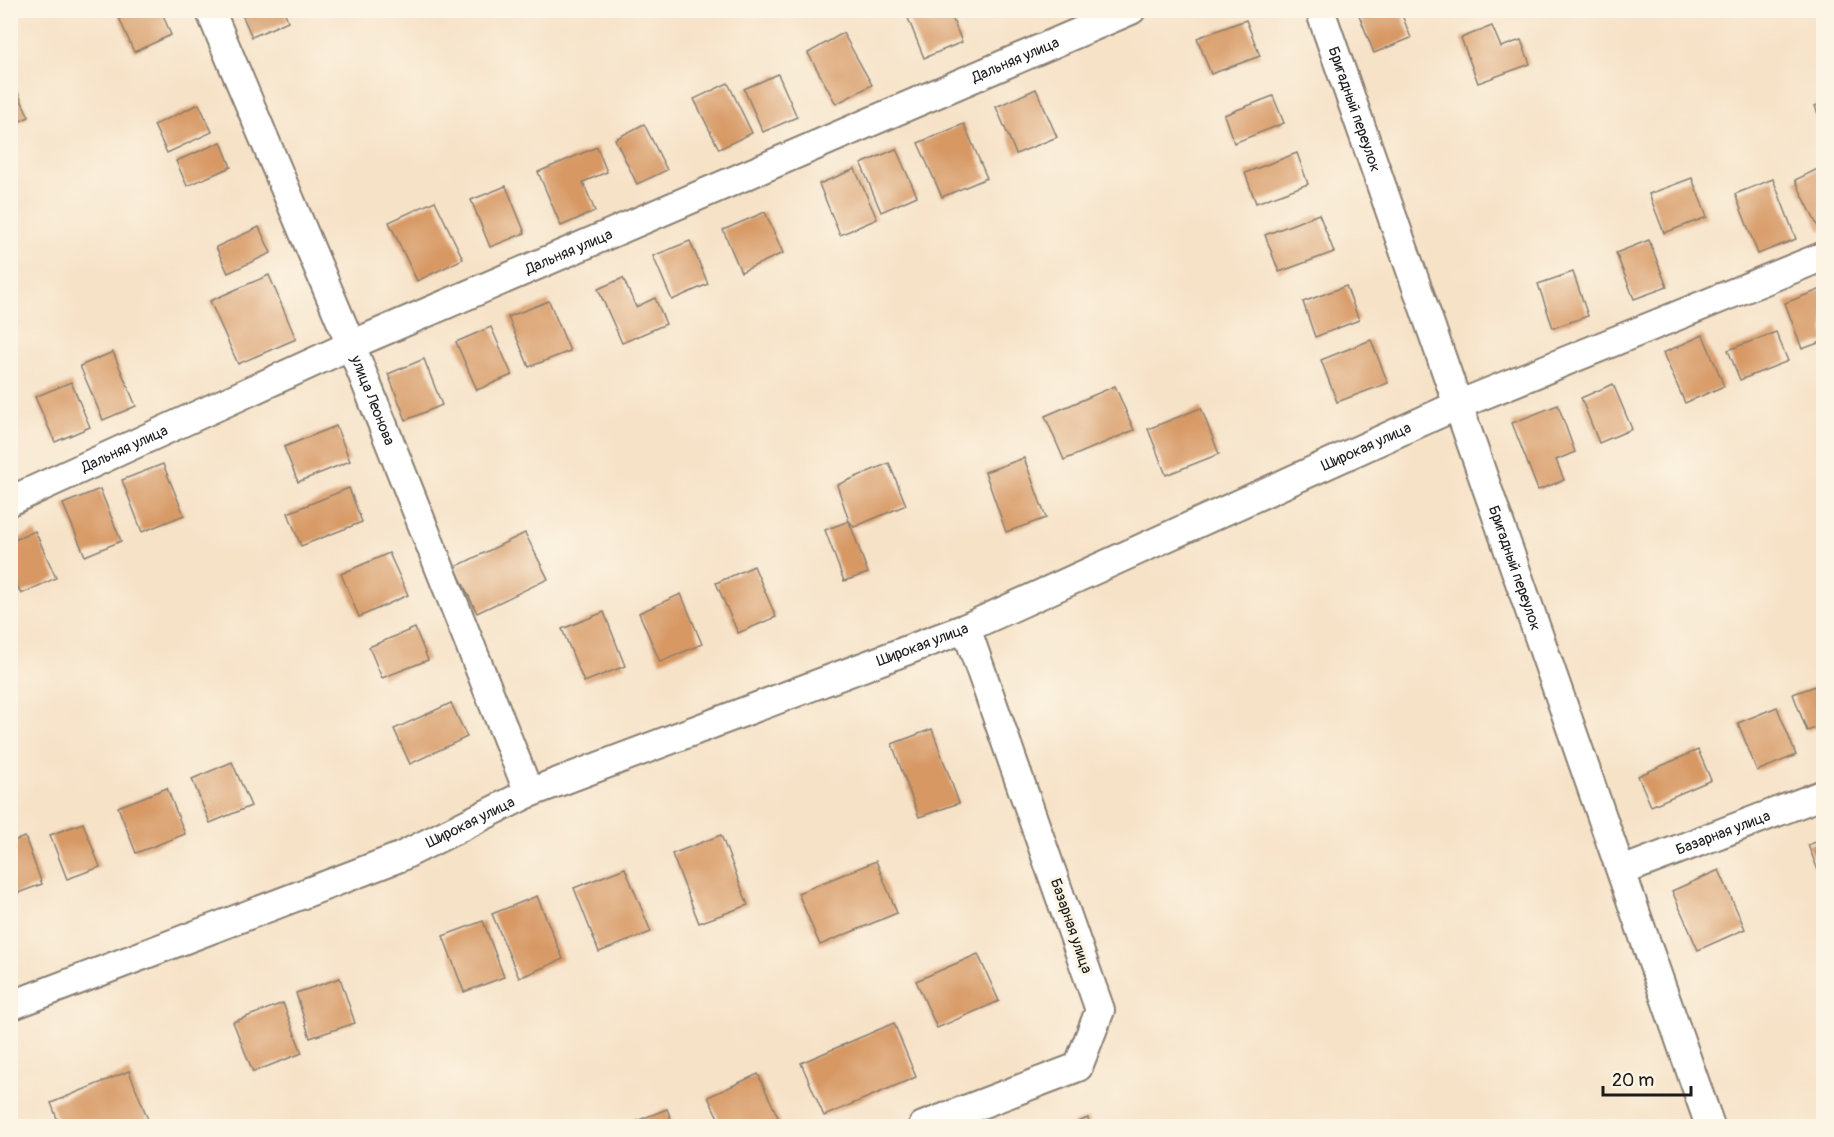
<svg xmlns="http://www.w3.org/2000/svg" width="1834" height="1137" font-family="Pangolin,sans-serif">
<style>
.building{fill:#d79863}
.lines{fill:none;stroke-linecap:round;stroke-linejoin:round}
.minor-casing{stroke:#897f72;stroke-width:32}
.minor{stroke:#fff;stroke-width:28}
.labels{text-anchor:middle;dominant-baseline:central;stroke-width:6;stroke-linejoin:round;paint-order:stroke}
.street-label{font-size:15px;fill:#1c1c1c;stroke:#fcf5e5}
</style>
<rect width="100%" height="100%" fill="#fcf5e5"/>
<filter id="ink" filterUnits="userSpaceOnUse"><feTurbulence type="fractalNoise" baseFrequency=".0167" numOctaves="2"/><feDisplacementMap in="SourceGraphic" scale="12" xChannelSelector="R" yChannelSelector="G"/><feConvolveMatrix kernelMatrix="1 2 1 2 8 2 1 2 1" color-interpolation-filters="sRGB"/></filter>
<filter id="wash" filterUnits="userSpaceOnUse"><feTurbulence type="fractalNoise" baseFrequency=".008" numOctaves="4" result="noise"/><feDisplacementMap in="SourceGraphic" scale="24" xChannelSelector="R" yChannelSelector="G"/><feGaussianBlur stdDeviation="1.35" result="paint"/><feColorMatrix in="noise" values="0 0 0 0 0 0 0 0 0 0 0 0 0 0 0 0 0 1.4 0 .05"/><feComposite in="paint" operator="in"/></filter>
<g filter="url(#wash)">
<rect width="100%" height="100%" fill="#f6e2c7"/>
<g id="blocks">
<!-- building -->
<g class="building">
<path d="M161 10 171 35 134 52 116 11Z"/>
<path d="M240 10H284L288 21 252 37Z"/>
<path d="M911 10H949L962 42 924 58 906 13Z"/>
<path d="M1357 10H1400L1411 38 1374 53Z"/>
<path d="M1246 20 1260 56 1211 74 1197 38Z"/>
<path d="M1492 26 1501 47 1521 40 1530 64 1478 83 1461 38Z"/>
<path d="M843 33 872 85 836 104 808 53Z"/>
<path d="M778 74 797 117 763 132 744 89Z"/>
<path d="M10 76 29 117 10 126Z"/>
<path d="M728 83 752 133 719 149 694 99Z"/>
<path d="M1036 89 1057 137 1016 154 996 107Z"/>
<path d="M1273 96 1284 123 1234 143 1224 115Z"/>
<path d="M1824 103V127H1823L1815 106Z"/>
<path d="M199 104 212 132 167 153 154 125Z"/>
<path d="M644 124 667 170 637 184 615 139Z"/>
<path d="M964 124 987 178 942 197 918 143Z"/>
<path d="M221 142 231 167 187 186 176 161Z"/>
<path d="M597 147 607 172 583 182 595 211 561 226 538 172Z"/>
<path d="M896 149 917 196 881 212 861 164Z"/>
<path d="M1297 153 1308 184 1256 203 1245 173Z"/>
<path d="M1824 166V230L1820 231 1795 180Z"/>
<path d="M855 169 877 219 840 235 819 184Z"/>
<path d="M1692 178 1707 217 1664 233 1649 194Z"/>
<path d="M1773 179 1796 239 1758 254 1735 194Z"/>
<path d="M506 186 525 233 490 247 471 200Z"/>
<path d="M435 201 463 259 417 281 389 222Z"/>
<path d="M765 212 783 253 741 272 723 230Z"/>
<path d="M1319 214 1334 252 1279 272 1265 235Z"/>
<path d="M259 227 271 253 228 273 216 247Z"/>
<path d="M1649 240 1667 287 1634 299 1616 253Z"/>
<path d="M690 241 708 284 672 300 653 256Z"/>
<path d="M1573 272 1588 316 1553 328 1538 284Z"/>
<path d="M269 275 296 339 238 364 210 301Z"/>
<path d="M623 278 636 307 655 298 666 324 622 343 598 289Z"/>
<path d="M1346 286 1359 320 1315 337 1303 302Z"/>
<path d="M1824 288V341L1802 349 1785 303Z"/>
<path d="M549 301 570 351 529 367 508 317Z"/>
<path d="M491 327 512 375 477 390 456 342Z"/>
<path d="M1776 332 1788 361 1740 380 1728 350Z"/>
<path d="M1703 335 1724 386 1685 403 1663 353Z"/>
<path d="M1371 340 1388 383 1337 402 1321 360Z"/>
<path d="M113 352 136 406 103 420 80 366Z"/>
<path d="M424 359 442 405 406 420 388 374Z"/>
<path d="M71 382 90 427 55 442 35 397Z"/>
<path d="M1613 384 1632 429 1599 443 1581 398Z"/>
<path d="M1115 386 1134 430 1064 460 1045 416Z"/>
<path d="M1558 405 1575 452 1556 460 1564 480 1538 490 1512 423Z"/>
<path d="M1201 408 1219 454 1166 475 1148 429Z"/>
<path d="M336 426 350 461 298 482 284 447Z"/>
<path d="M1024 458 1046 518 1006 532 985 472Z"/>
<path d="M889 463 906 505 854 527 849 521 837 485Z"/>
<path d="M163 464 184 515 142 532 122 480Z"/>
<path d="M349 488 362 522 301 546 288 513Z"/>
<path d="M100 489 121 541 85 556 63 504Z"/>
<path d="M849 521 868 573 844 581 825 530Z"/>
<path d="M35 531 56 578 21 594 10 570V542Z"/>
<path d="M525 533 548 579 477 613 455 567Z"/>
<path d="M389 553 408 595 359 617 341 574Z"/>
<path d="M754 566 776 617 738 633 716 583Z"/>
<path d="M681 594 702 644 660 662 639 613Z"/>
<path d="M604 612 625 666 584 682 562 629Z"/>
<path d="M415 628 428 660 382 678 369 647Z"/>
<path d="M1824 683V725L1807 731 1793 694Z"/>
<path d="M451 703 467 737 410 764 394 729Z"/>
<path d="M1777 707 1796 755 1757 771 1738 723Z"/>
<path d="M932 729 959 803 919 817 892 744Z"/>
<path d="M1698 750 1711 780 1651 806 1638 776Z"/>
<path d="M232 762 251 806 210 823 192 779Z"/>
<path d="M167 788 185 834 136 853 118 807Z"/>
<path d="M83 823 100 867 67 879 50 835Z"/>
<path d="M721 835 748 905 699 923 672 854Z"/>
<path d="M25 837 42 884 10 896V842Z"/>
<path d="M1824 839V883H1823L1808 845Z"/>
<path d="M876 861 897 913 820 945 798 893Z"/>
<path d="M625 868 651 932 599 952 574 888Z"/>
<path d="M1719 870 1745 929 1698 950 1672 891Z"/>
<path d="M537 896 563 959 519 978 492 914Z"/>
<path d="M483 921 504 977 464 992 443 936Z"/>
<path d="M978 954 999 1001 937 1028 916 981Z"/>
<path d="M340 978 355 1023 310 1038 296 993Z"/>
<path d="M283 1003 302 1053 253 1072 233 1022Z"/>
<path d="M894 1023 916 1077 824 1116 801 1063Z"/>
<path d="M129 1071 149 1122 137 1126H60L51 1103Z"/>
<path d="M758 1074 782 1126H722L708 1097Z"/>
<path d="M667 1109 674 1126H630L629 1124Z"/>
<path d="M1088 1118 1091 1126H1067Z"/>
</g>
</g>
</g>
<g filter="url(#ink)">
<use href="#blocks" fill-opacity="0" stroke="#897f72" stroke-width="1.5"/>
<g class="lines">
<defs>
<g id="minor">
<path id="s1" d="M210 10 351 345 529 793"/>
<path id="s2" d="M1320 10 1710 1126"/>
<path id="s3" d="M10 501 351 345 1131 10"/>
<path id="s4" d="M1622 871 1824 794"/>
<path id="s5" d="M10 1006 400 857 529 793 966 628 1458 405 1824 256"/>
<path d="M923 1126 1078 1067 1100 1010 966 628"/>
</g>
</defs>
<!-- minor casing -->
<use href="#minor" class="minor-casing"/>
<!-- minor -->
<use href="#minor" class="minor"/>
</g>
</g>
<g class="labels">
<!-- street labels -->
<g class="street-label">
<text stroke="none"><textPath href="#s3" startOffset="1098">Дальняя улица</textPath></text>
<text stroke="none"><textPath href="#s2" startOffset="105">Бригадный переулок</textPath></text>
<text stroke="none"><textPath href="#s3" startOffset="612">Дальняя улица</textPath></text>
<text stroke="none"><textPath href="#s1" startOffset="423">улица Леонова</textPath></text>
<text stroke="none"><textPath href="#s5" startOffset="1468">Широкая улица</textPath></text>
<text stroke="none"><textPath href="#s3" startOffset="126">Дальняя улица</textPath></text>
<text stroke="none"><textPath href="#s2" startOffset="591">Бригадный переулок</textPath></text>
<text stroke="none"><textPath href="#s5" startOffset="982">Широкая улица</textPath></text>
<text stroke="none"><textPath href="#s5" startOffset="496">Широкая улица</textPath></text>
<text stroke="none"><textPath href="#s4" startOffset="108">Базарная улица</textPath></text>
<text transform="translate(1071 926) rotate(71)">Базарная улица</text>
</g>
</g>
<!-- margin -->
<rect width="1834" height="1137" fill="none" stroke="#fcf5e5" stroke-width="36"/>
<!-- scale -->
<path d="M1603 1086v9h88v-9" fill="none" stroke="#1c1c1c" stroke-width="3"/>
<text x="1612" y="1086" font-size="18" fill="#1c1c1c" stroke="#fcf5e5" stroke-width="4.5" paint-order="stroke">20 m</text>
</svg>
